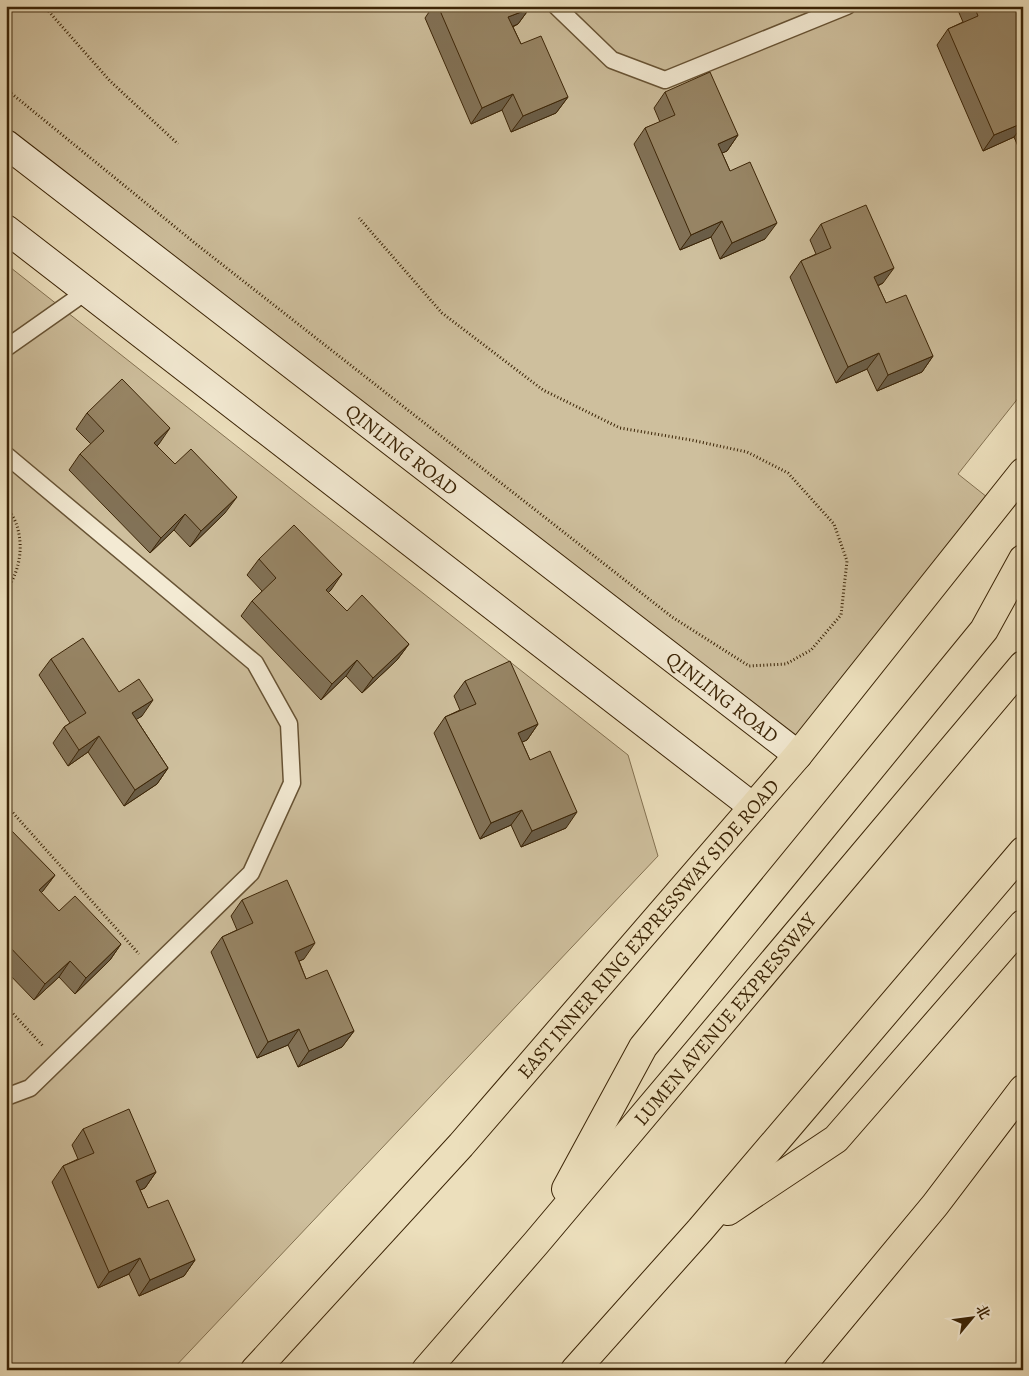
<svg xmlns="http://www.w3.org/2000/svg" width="1029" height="1376" font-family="Alegreya,'Noto Serif SC',serif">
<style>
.green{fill:#cebf9d;stroke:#847252}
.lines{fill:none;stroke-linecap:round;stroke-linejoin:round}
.lane-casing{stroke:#675334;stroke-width:19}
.secondary-casing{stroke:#3b2406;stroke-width:30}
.primary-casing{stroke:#3b2406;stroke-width:30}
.highway-casing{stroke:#3b2406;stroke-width:30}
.path{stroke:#3b2406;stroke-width:3;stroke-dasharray:1 2.5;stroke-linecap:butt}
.lane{stroke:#f3ead3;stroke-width:16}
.secondary{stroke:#f3ead3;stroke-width:28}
.primary{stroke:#ecdfbc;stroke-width:28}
.highway{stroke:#ecdfbc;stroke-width:28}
.wall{fill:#827257;stroke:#3b2406}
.shaded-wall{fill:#6a5d47;stroke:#3b2406}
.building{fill:#978565;stroke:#3b2406}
.labels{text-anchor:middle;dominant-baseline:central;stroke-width:5;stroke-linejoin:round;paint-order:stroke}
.street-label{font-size:20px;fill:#3b2406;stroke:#f3ead3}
</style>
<rect width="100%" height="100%" fill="#ecdfbc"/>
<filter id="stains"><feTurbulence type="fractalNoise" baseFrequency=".004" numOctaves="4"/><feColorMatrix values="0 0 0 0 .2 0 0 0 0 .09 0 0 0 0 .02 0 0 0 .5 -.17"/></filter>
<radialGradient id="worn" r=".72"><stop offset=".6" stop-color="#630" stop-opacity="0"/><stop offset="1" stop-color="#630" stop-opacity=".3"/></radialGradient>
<!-- green -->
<g class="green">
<path d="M6 6H1023V392L958 474 997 505 798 755 6 144Z"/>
<path d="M6 264 628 755 658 856 172 1370H6Z"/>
</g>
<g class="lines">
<defs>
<g id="lane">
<path d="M556 6 612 60 665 80 847 6"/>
<path d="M6 348 87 291"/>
<path d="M6 455 255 663 289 724 292 783 251 873 30 1088 6 1097"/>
</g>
<g id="secondary">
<path id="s1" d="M6 144 798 755"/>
<path d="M6 229 753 807"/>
</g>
<g id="primary">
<path id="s2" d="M255 1370 461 1145 798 755 1023 472"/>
<path d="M798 1370 935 1205 1023 1089"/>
</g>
<g id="highway">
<path d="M566 1189 643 1047 984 630 1023 559"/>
<path d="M728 1211 836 1139 1023 924"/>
<path id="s3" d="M426 1370 537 1242 1023 665"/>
<path d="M575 1370 700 1230 1023 851"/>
</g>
</defs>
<!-- lane casing -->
<use href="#lane" class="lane-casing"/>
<!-- secondary casing -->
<use href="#secondary" class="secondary-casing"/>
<!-- primary casing -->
<use href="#primary" class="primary-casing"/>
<!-- highway casing -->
<use href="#highway" class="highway-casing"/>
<!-- path -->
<g class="path">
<path d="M44 6 110 81 178 144"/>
<path d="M6 89 196 244 672 617 749 666 786 664 811 650 841 615 847 561 834 524 788 473 747 452 691 440 620 428 543 390 442 313 359 218"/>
<path d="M6 505C10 512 15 519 17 526 24 549 19 572 6 591"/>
<path d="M6 805 139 954"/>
<path d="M6 1006 43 1046"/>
</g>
<!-- lane -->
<use href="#lane" class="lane"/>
<!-- secondary -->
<use href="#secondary" class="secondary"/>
<!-- primary -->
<use href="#primary" class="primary"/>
<!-- highway -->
<use href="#highway" class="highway"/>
</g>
<!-- wall -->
<g class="wall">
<path d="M433 6H528L529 9 518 24 513 27 521 44 568 97 556 113 511 132 502 110 471 124 425 18Z"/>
<path d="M959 6H1023V158L1014 137 983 151 937 45 948 29 963 22 957 8Z"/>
<path d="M665 92 738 135 727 151 722 153 730 171 765 239 720 259 711 237 680 250 634 144 645 128 660 122 654 108Z"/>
<path d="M821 224 883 283 878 286 886 303 933 356 922 372 877 391 867 369 836 383 790 277 801 261 816 254 810 240Z"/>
<path d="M87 413 159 444 156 446 175 464 225 513 190 547 174 530 150 553 69 470 80 454 91 444 76 429Z"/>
<path d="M259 559 342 574 328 592 347 611 409 644 397 660 362 693 346 676 321 700 241 616 252 601 262 591 247 575Z"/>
<path d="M51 659 119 692 142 716 136 719 168 768 157 784 124 806 88 752 68 766 53 743 64 727 70 723 39 675Z"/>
<path d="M465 681 538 724 527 740 522 742 530 760 566 828 521 847 511 825 480 839 434 733 445 717 460 710 454 696Z"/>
<path d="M6 826 55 875 41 893 59 911 121 944 110 960 75 994 59 977 34 1000 6 971Z"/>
<path d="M242 900 304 959 299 961 306 979 354 1031 342 1047 298 1067 288 1045 257 1058 211 952 222 937 237 930 231 916Z"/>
<path d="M83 1129 156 1172 145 1188 140 1190 148 1208 195 1260 184 1276 139 1296 129 1274 98 1288 52 1182 63 1166 78 1159 72 1145Z"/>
</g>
<!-- shaded-wall -->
<g class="shaded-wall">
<path d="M529 9 518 24 497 33 508 17Z"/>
<path d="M513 94 502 110 471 124 482 108Z"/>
<path d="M568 97 556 113 511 132 523 116Z"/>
<path d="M1023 123V125L1014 137 983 151 994 135Z"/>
<path d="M738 135 727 151 706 160 718 144Z"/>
<path d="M722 221 711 237 680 250 691 235Z"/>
<path d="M777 223 765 239 720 259 732 243Z"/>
<path d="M894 268 883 283 863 292 874 277Z"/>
<path d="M879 353 867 369 836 383 848 367Z"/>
<path d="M933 356 922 372 877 391 888 375Z"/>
<path d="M170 428 159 444 143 459 154 443Z"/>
<path d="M237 497 225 513 190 547 201 531Z"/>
<path d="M185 514 174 530 150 553 161 538Z"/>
<path d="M342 574 331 590 315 606 326 590Z"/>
<path d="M409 644 397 660 362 693 373 678Z"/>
<path d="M357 660 346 676 321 700 332 684Z"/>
<path d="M153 700 142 716 121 729 132 713Z"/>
<path d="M538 724 527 740 507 749 518 733Z"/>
<path d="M99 736 88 752 68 766 79 750Z"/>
<path d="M168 768 157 784 124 806 135 790Z"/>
<path d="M522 810 511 825 480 839 491 823Z"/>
<path d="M577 812 566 828 521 847 532 831Z"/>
<path d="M55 875 43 891 28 906 39 890Z"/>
<path d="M315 943 304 959 283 968 295 952Z"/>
<path d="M121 944 110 960 75 994 86 978Z"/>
<path d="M70 961 59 977 34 1000 45 984Z"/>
<path d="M299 1029 288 1045 257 1058 268 1042Z"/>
<path d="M354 1031 342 1047 298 1067 309 1051Z"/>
<path d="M156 1172 145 1188 125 1197 136 1181Z"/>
<path d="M140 1258 129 1274 98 1288 109 1272Z"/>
<path d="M195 1260 184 1276 139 1296 150 1280Z"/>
</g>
<!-- building -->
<g class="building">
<path d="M438 6H528L529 9 508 17 521 44 541 36 568 97 523 116 513 94 482 108Z"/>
<path d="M974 6H1023V44L1021 45 1023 49V123L994 135 948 29 978 16Z"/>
<path d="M710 72 738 135 718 144 730 171 750 162 777 223 732 243 722 221 691 235 645 128 675 115 665 92Z"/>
<path d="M866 205 894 268 874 277 886 303 906 295 933 356 888 375 879 353 848 367 801 261 831 248 821 224Z"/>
<path d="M122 379 170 428 154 443 175 464 191 449 237 497 201 531 185 514 161 538 80 454 104 431 87 413Z"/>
<path d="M294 525 342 574 326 590 347 611 362 595 409 644 373 678 357 660 332 684 252 601 276 578 259 559Z"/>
<path d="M83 638 119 692 139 679 153 700 132 713 168 768 135 790 99 736 79 750 64 727 86 713 51 659Z"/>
<path d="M510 661 538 724 518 733 530 760 550 751 577 812 532 831 522 810 491 823 445 717 476 704 465 681Z"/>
<path d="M6 826H7L55 875 39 890 59 911 75 896 121 944 86 978 70 961 45 984 6 943Z"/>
<path d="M287 880 315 943 295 952 306 979 327 970 354 1031 309 1051 299 1029 268 1042 222 937 253 923 242 900Z"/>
<path d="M129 1109 156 1172 136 1181 148 1208 168 1200 195 1260 150 1280 140 1258 109 1272 63 1166 94 1153 83 1129Z"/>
</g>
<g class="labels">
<!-- street labels -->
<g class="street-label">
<text stroke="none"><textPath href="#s1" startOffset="500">QINLING ROAD</textPath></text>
<text stroke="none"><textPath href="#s1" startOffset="905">QINLING ROAD</textPath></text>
<text stroke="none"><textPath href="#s2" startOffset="591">EAST INNER RING EXPRESSWAY SIDE ROAD</textPath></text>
<text stroke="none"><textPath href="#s3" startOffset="461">LUMEN AVENUE EXPRESSWAY</textPath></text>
</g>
</g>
<!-- margin -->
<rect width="1029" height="1376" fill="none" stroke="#ecdfbc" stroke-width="25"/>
<rect x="8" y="8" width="1014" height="1361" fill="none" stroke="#3b2406" stroke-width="2.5"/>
<rect x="12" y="12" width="1004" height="1351" fill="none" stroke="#3b2406"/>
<!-- north arrow -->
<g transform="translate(972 1318) rotate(61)" stroke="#f3ead3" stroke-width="4" paint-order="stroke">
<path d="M0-4L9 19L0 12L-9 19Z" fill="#3b2406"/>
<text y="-8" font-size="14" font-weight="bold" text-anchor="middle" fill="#3b2406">北</text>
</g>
<rect width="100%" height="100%" filter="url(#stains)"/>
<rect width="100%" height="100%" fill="url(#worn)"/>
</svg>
